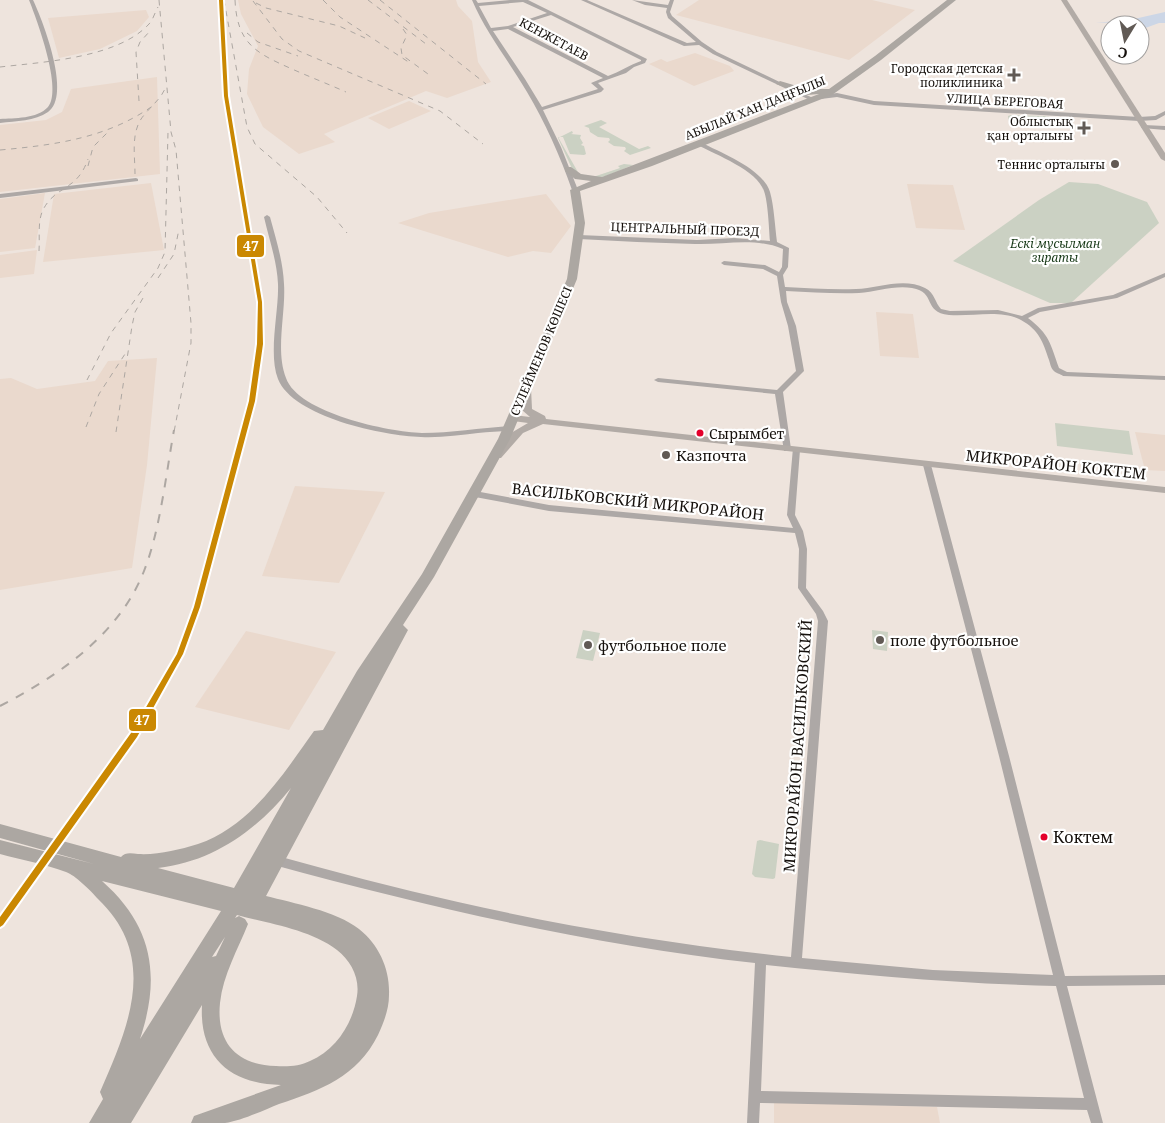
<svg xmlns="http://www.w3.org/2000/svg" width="1165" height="1123" font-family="'Noto Serif',serif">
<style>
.built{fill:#ead9cd}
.green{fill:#cbd1c3}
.water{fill:#ccd6e6}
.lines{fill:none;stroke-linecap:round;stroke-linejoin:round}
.minor{fill:#ada8a6;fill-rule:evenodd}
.major{fill:#b2aba6;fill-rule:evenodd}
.highway{fill:#aca7a2;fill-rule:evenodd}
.rail-far1{stroke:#ada7a2;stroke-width:1;stroke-dasharray:5.5 5.5;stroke-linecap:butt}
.rail{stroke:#ada7a2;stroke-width:2;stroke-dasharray:9 9;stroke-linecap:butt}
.rail-1-casing{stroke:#fff;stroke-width:4}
.rail-1{fill:#ca8802;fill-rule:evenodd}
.poi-dot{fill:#615a55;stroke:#fff;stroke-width:2}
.bus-dot{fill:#e4002b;stroke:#fff;stroke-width:2}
.labels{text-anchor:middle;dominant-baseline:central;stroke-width:4.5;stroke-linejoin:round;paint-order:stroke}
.far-street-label{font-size:12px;fill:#15100c;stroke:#fff}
.far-poi-label{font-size:12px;fill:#15100c;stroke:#fff;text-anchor:end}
.far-park-label{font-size:12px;font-style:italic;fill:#163816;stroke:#fff}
.bus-label{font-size:14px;fill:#15100c;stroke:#fff;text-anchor:start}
.poi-label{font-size:15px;fill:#15100c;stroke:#fff;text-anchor:start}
.street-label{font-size:15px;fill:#15100c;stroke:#fff}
.near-bus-label{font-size:16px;fill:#15100c;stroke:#fff;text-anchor:start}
.line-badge{stroke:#fff;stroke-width:2}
.badge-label{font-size:14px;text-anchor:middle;font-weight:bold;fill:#fff}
</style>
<rect width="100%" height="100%" fill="#eee4dd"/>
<!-- built -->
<g class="built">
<path d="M238 0H456L458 6 472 21 478 62 491 82 447 98 426 91 324 134 335 142 299 154 263 127 247 94 249 69 258 46 241 14Z"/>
<path d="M699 0H872L915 10 849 60 676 15Z"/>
<path d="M146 10 149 17 137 31 100 49 59 58 48 18Z"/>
<path d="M695 53 730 66 734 71 694 86 649 64 661 59 667 62Z"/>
<path d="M157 77 160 174 0 192V125L46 120 62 112 71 89Z"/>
<path d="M409 101 431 111 389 129 368 118Z"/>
<path d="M151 183 164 250 43 262 54 194Z"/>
<path d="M907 184 953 185 965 230 916 228Z"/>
<path d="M45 193 35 248 0 252V199Z"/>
<path d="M546 194 571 226 551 253 533 251 508 257 398 223 429 213Z"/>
<path d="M37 250 34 274 0 278V255Z"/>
<path d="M876 312 913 314 919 358 880 356Z"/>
<path d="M157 358 147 465 132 568 0 590V379L11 378 37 389 95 381 108 361Z"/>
<path d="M1135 432 1165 435V471L1145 470Z"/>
<path d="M295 486 385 492 339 583 262 576Z"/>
<path d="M246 631 336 652 289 730 195 707Z"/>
<path d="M774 1102 937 1107 940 1123H774Z"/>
</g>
<!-- green -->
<g class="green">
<path d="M1011 115 1044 116 1064 120 1051 119 1041 122 1040 125 1012 124 1009 123 1008 116Z"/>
<path d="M601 120 607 123 599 127 639 149 648 146 651 148 630 155 624 151 626 149 625 147 614 146 608 142 610 140 609 138 598 137 590 132 589 128 584 126Z"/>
<path d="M572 131 573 133 571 134 581 135 580 138 583 143 581 145 584 146 586 154 584 155 570 154 563 137H558L579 174 593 177 620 168 618 166 624 164 633 165C617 171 588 188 574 173L558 138Z"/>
<path d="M1069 182 1098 184 1147 202 1159 223 1071 303H1050L953 261 1039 200Z"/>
<path d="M1055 423 1129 431 1133 455 1057 446Z"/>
<path d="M583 630 600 633 593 661 576 658Z"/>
<path d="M872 630 888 632 887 651 873 649Z"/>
<path d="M760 840 779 844 775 878 773 879 755 877 752 874 757 841Z"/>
</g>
<!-- water -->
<path class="water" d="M1165 12V23H1159L1140 30V25H1120L1124 22 1096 23 1134 19Z"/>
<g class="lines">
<!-- minor -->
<g class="minor">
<path d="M29 0H33C43 21 72 96 48 112 35 121 16 121 0 123V119C14 118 37 119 48 107 63 90 37 20 29 0Z"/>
<path d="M472 0H476L478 3 510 0H528L647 59 645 63 634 67 626 73 598 83 604 89 601 92 543 110 561 147 578 190 577 191 572 190C560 156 545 122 527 92 509 61 486 33 472 0ZM523 2 547 13 508 26 491 28 479 6ZM551 15 641 60V61C629 65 620 72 608 76L513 27ZM508 29 603 78 591 83 598 89 542 107 525 79 493 31Z"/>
<path d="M581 0H587L687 43 696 42 668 18 666 12 667 8 645 5 632 0 668 5 670 0H674L670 12 672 16 702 42 717 52 817 100 812 101 713 54 699 45 684 46Z"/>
<path d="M837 93 874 101 1139 117 1155 116 1165 111V115L1156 120 1139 121 874 105 837 97 821 99 818 97 821 95Z"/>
<path d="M1144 125 1165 126V130L1142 128 1141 127Z"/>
<path d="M698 143H702C722 153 763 169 770 192 774 206 775 227 777 242L789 248 788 267 783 275 785 287C809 288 832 290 856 289 878 288 904 277 925 288 935 293 935 303 941 309L950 311 998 310 1022 316 1038 308 1113 295 1165 273V277L1117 298 1040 312 1028 318C1050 335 1050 343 1059 368L1067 372 1165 376V380L1063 376C1061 374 1055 373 1053 370 1051 368 1050 363 1049 360 1043 342 1039 330 1021 320 1000 309 972 317 949 315 922 312 937 292 912 288 894 285 876 292 859 293 835 294 810 292 786 291L787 302 796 326 804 371 783 392 791 449 790 451H784L775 394 658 382 654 380 658 378 777 390 796 371 788 326 781 302 777 276 763 269 724 265 721 263 724 261 765 265 779 272 782 267 783 249C755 237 724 245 695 244 656 243 618 241 579 239L576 237 579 235 697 240 734 238 770 241C769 228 768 202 764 191 757 170 716 155 698 145Z"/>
<path d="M136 178 138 179V181L0 198V194Z"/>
<path d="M267 215 270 217C276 239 283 261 284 284 286 313 275 350 286 378 298 413 389 432 422 433 451 433 480 428 509 426H512L513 428 512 430C501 432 489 432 478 433 459 435 440 438 421 437 384 436 293 417 278 379 268 353 279 312 278 284 277 261 269 239 264 217Z"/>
<path d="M793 448H799L800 450 795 515 803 531 807 549 806 588 823 611 828 621 802 958 933 970 1053 975 999 756 923 465 927 462 931 465 1009 756 1065 976 1165 975V985L1067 986 1103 1123H1091L1087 1110 760 1103 759 1123H747L755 963C592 945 432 908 274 865L270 863 269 860 270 857 274 855C335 872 396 888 458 902 567 927 679 945 791 957L818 621 816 614 798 588 799 549 795 533 549 511 475 497 471 494 475 491 549 505 793 528 787 515ZM766 965C862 975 959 984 1056 986L1084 1098 761 1091Z"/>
</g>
<!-- major -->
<g class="major">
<path d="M1061 0H1067L1165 153V161L1161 159Z"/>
<path d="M526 385 531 388 532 409 545 416 546 419 1165 487V493L543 424 523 433 501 458H493L492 456 493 454 511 433 528 423 513 421 508 418 513 415 530 417 522 410 521 388Z"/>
</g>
<!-- highway -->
<path class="highway" d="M947 0H956L881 60 832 95 652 166 580 191 585 223 577 279 510 439 434 577 403 625 408 630 266 896C293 903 336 911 359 929 379 945 390 969 389 995 389 1009 384 1022 378 1035 357 1077 321 1090 279 1104 264 1110 241 1121 225 1123 214 1123 202 1123 191 1123L194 1116 281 1085C230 1084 199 1057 202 1005L131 1123H89L103 1099 100 1092C129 1026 159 957 98 899 91 891 75 875 66 872 45 864 22 860 0 854V840L94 864 0 838V824L121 857C125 852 131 853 138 854 159 855 178 850 198 844 251 826 284 773 314 731L323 730 357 671 422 574 498 439 567 279 575 223 570 190 591 181 575 179 565 171V167H571L581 174 602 177 819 94 807 95 776 84 780 81 807 89H829L875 56ZM291 788 234 888 158 868C213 862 257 830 291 788ZM102 881 221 911 140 1039C161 976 153 926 102 881ZM237 915C269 924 309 929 337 950 351 961 360 978 357 996 353 1023 336 1050 310 1061 300 1066 287 1067 276 1066 237 1065 216 1043 220 1003 223 975 238 949 248 924L245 919 239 916 235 918ZM225 937 216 956 212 957 223 940Z"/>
<!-- rail-far1 -->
<g class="rail-far1">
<path d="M159 0 171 132 176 150 191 323V343L174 432"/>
<path d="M224 0 247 127 255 144 317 197 347 233"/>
<path d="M235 0C237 44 256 53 292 69 310 77 328 84 346 92"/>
<path d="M323 0 340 17 410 63"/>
<path d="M368 0 426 44"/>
<path d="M380 0 486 84"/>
<path d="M253 1 282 39 299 51 440 111 483 144"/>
<path d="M256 3 266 8 339 26 365 38"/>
<path d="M403 29 407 35 401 48 402 55 428 74"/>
<path d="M247 33 258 42 298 56"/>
<path d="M0 67C43 62 118 58 149 24 153 20 155 12 158 7"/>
<path d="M139 101 136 52 140 42 150 31"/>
<path d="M0 150C55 145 108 138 154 105"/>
<path d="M88 166 93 147 107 133"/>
<path d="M135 174C135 154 130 130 145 114 153 104 162 98 166 86"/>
<path d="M39 251C40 237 37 220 44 208 57 185 77 191 88 159"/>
<path d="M158 278 174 254 179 229"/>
<path d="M87 380 111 333 158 268 165 252 168 132"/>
<path d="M86 427 99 394 125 354"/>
<path d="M116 432 132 326 135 312 143 298"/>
</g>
<!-- rail -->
<path class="rail" d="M0 706C58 676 119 635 144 571 160 531 166 474 174 430"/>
<defs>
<path id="rail-1" d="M219 0H223L228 96 262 302 263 344 255 401 200 607 183 654 137 737 3 925 0 927V917L131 733 177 654 194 607 249 401 257 344 258 302 224 96Z"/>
</defs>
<!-- rail-1 casing -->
<use href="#rail-1" class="rail-1-casing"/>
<!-- rail-1 -->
<use href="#rail-1" class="rail-1"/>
</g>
<!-- markers -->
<g class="poi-dot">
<path d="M1011.5 67.5h5v5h5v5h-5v5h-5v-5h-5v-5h5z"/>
<path d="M1081.5 120.5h5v5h5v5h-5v5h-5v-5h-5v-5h5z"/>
<circle cx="1115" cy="164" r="5"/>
<circle cx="666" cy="455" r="5"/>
<circle cx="880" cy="640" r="5"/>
<circle cx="588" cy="645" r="5"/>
</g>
<g class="bus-dot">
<circle cx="700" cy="433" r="4.5"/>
<circle cx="1044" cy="837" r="4.5"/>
</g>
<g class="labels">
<!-- far-street labels -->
<g class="far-street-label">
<text transform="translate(554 39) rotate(28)">КЕНЖЕТАЕВ</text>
<text transform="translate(1005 101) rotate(3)">УЛИЦА БЕРЕГОВАЯ</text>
<text transform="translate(755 108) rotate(-22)">АБЫЛАЙ ХАН ДАҢҒЫЛЫ</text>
<text transform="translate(685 229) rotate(2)">ЦЕНТРАЛЬНЫЙ ПРОЕЗД</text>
<text transform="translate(541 351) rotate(-67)">СҮЛЕЙМЕНОВ КӨШЕСІ</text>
</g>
<!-- far-poi labels -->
<g class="far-poi-label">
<text x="1003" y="68">Городская детская<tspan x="1003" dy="14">поликлиника</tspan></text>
<text x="1073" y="121">Облыстық<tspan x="1073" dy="14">қан орталығы</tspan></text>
<text x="1105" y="164">Теннис орталығы</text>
</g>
<!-- far-park labels -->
<g class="far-park-label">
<text x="1055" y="243">Ескі мұсылман<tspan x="1055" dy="14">зираты</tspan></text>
</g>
<!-- bus labels -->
<g class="bus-label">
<text x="709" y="433">Сырымбет</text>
</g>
<!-- poi labels -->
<g class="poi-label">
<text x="676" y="455">Казпочта</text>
<text x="890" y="640">поле футбольное</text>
<text x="598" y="645">футбольное поле</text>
</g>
<!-- street labels -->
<g class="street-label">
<text transform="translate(1056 464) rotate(6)">МИКРОРАЙОН КОКТЕМ</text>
<text transform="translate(638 501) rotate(6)">ВАСИЛЬКОВСКИЙ МИКРОРАЙОН</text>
<text transform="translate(797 746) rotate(-86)">МИКРОРАЙОН ВАСИЛЬКОВСКИЙ</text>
</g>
<!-- near-bus labels -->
<g class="near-bus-label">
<text x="1053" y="837">Коктем</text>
</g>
</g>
<g class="line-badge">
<rect x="236" y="234" width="29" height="24" rx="5" fill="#ca8802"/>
<rect x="128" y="708" width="29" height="24" rx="5" fill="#ca8802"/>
</g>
<g class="badge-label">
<text x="251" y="251">47</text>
<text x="142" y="725">47</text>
</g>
<!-- north arrow -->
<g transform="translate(1125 40) rotate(190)"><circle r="24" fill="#ffffff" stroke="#a19f9e"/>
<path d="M0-4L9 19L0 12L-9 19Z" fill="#615a55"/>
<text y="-8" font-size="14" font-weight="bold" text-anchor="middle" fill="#15100c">С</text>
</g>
</svg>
